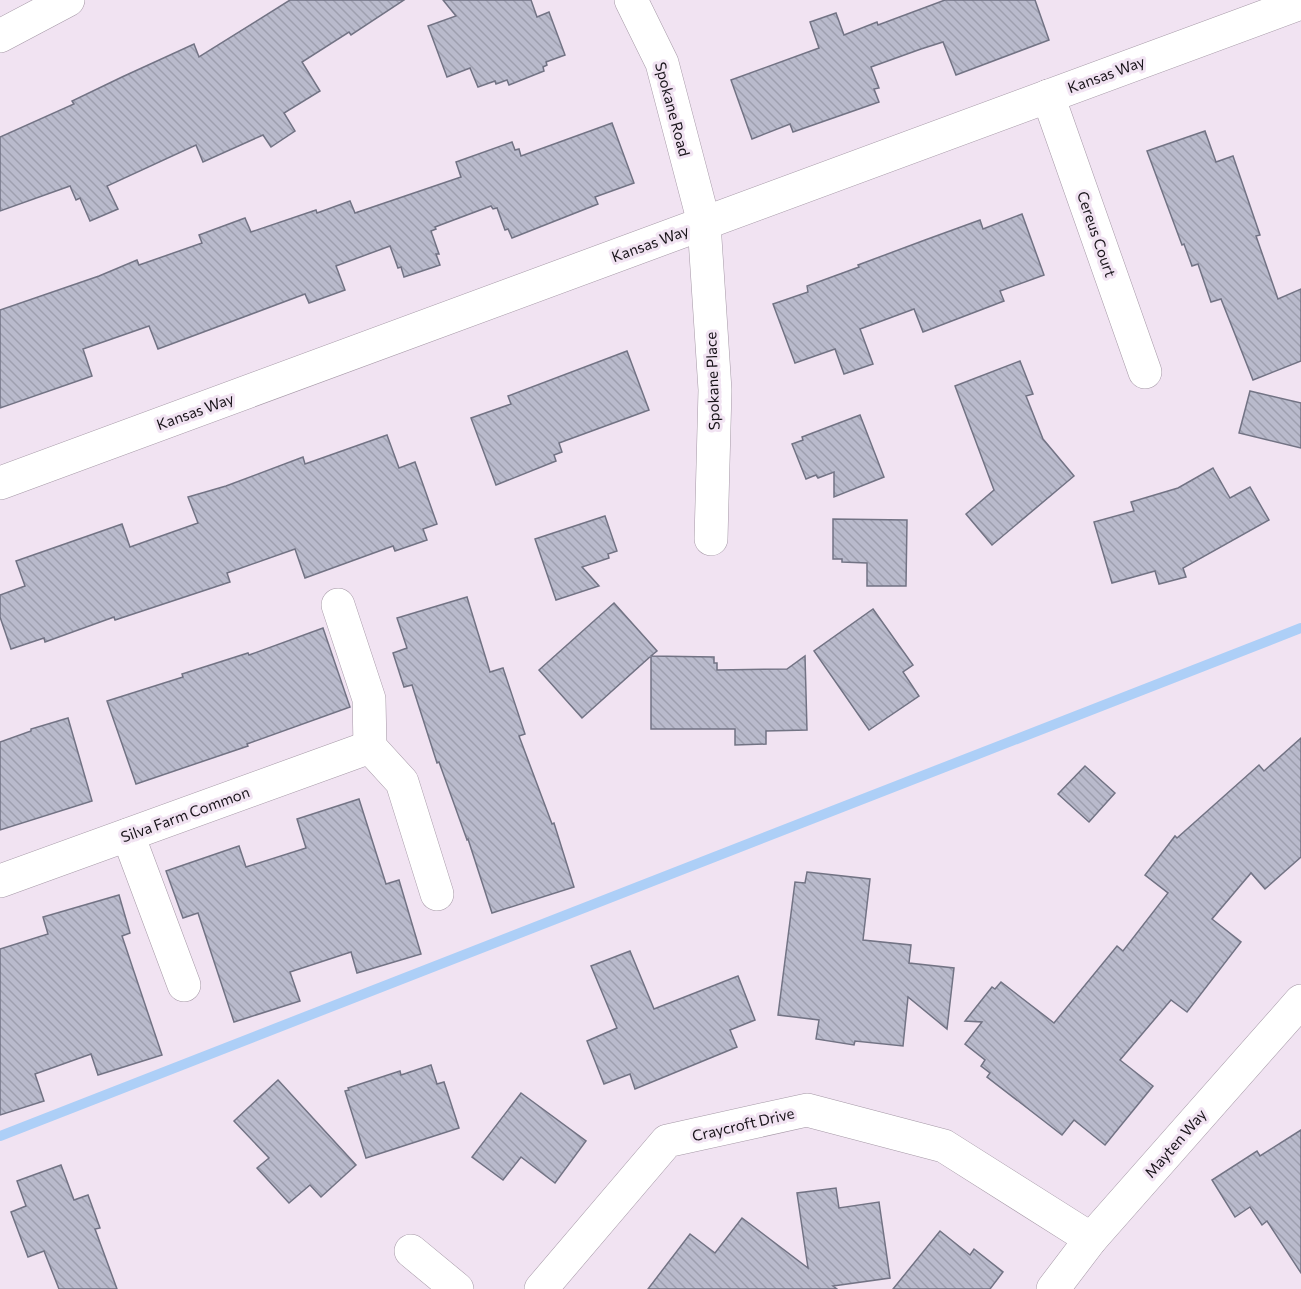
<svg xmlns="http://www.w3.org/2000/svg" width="1301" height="1289" font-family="Commissioner,sans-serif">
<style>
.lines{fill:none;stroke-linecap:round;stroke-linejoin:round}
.stream{stroke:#adcff7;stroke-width:10}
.building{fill:url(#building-back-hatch);stroke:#727384;stroke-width:1.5}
.minor-casing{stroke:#a598a6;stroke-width:34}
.minor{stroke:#fff;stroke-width:33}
.labels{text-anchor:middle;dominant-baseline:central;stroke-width:6;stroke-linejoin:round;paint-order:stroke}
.street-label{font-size:15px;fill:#19141a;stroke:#f1e3f2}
</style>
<defs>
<pattern id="building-back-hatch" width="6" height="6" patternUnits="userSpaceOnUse" patternTransform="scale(1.5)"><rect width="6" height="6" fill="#b9bacc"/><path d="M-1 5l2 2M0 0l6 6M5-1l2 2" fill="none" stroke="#9e9faf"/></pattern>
</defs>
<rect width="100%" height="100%" fill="#f1e3f2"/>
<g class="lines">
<!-- stream -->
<path class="stream" d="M0 1136 1301 628"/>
</g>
<!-- building -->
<g class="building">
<path d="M290 0H404L351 35 349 32 302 62 320 91 284 113 295 131 271 147 263 135 203 162 196 145 107 186 118 209 90 221 80 198 76 200 70 186 0 211V137L74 104 72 101 122 77 194 44 199 57Z"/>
<path d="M443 0H531L537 17 549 12 565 55 546 62 547 65 543 67 544 71 509 85 507 80 496 84 495 81 478 87 470 68 447 77 428 26 456 16Z"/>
<path d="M945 0H1035L1049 40 956 75 943 42 921 49 871 67 879 88 874 89 879 102 793 132 790 124 752 139 731 80 819 48 810 22 836 13 844 35 877 22 878 25Z"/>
<path d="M612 123 634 183 595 197 598 204 512 238 508 229 505 230 497 208 493 209 491 206 435 227 436 229 431 231 439 254H436L440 265 404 277 401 267 398 268 390 246 336 266 345 290 309 303 305 294 158 349 149 326 83 349 92 376 0 408V310L99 276 137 260 139 265 202 243 199 235 245 218 251 232 316 210 317 213 350 201 355 213 461 177 456 162 512 142 515 150 519 149 521 156Z"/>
<path d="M1205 131 1216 162 1233 156 1260 235 1256 236 1278 299 1301 289V361L1253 380 1221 299 1211 302 1198 264 1192 266 1184 244 1182 245 1147 151Z"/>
<path d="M1022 214 1044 275 1000 291 1004 301 923 332 914 309 860 329 873 364 844 374 835 349 795 363 773 304 808 292 807 286 859 267 858 265 925 240 980 220 983 229Z"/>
<path d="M627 351 649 410 559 443 562 452 554 455 556 461 496 485 471 418 511 404 508 396Z"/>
<path d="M1020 361 1033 394 1026 396 1043 439 1074 476 992 545 966 514 994 490 955 386Z"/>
<path d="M1250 391 1301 403V448L1239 433Z"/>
<path d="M860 415 884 477 834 497V472L818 478 816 475 806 479 792 444 803 440 802 437Z"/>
<path d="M387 435 399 468 415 462 437 524 423 529 427 540 395 551 393 546 305 578 295 549 227 573 230 582 115 620 114 617 45 642 44 638 11 649 0 617V595L25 586 16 561 122 524 130 547 198 523 188 497 226 486 303 457 305 464Z"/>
<path d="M1213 468 1230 498 1250 487 1269 520 1183 568 1186 577 1159 584 1155 571 1112 583 1094 522 1134 511 1131 502 1178 488Z"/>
<path d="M605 516 617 551 608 554 609 558 582 567 599 586 556 600 535 539Z"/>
<path d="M833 519 907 520 906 586H867V563L842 562V559H833Z"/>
<path d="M467 597 490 672 503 668 525 734 519 736 552 824 554 823 574 887 492 913 468 839 467 840 439 762 437 763 412 685 404 687 393 653 407 648 397 618Z"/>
<path d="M614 603 657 651 651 656 714 657V663H717V670L787 669 805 656 807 730 766 731V744L735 745V729H651V656L582 718 539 670Z"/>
<path d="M873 609 913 665 903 672 919 696 869 730 814 651Z"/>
<path d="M323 628 350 707 247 744 248 746 136 784 107 701 183 677 182 674 248 653 249 655Z"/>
<path d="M68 718 92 801 0 830V742L31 731V729Z"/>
<path d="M1301 738V857L1265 889 1251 873 1212 919 1241 942 1187 1012 1171 1000 1120 1060 1153 1086 1105 1145 1074 1120 1062 1135 987 1077 990 1073 981 1066 985 1060 965 1044 982 1022 965 1021 992 987 995 989 1001 982 1054 1023 1117 946 1123 951 1168 893 1145 875 1175 836 1177 838 1259 765 1264 771Z"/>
<path d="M1085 766 1115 793 1089 822 1058 794Z"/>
<path d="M359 799 386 884 399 880 421 954 357 973 351 952 290 972 300 1001 234 1022 198 913 183 918 166 871 239 846 246 867 306 848 297 819Z"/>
<path d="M807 872 870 879 863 940 911 945 909 963 954 968 947 1029 908 997 903 1046 855 1041 854 1045 816 1039 819 1020 778 1015 795 882 805 883Z"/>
<path d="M119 895 130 933 122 936 162 1055 98 1075 91 1054 35 1074 44 1101 0 1115V949L48 934 43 917Z"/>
<path d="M630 951 654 1009 738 976 755 1020 730 1030 737 1047 635 1089 630 1074 604 1084 587 1041 617 1028 591 966Z"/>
<path d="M431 1065 437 1084 444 1082 459 1128 366 1158 345 1091 349 1090 348 1088 400 1071 401 1075Z"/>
<path d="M278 1080 356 1165 321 1197 310 1185 289 1203 257 1168 269 1158 234 1121Z"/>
<path d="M521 1093 586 1141 555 1183 521 1157 503 1180 472 1157Z"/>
<path d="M1301 1130V1273L1267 1221 1262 1225 1250 1207 1235 1217 1212 1180 1257 1151 1260 1156Z"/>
<path d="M61 1165 74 1200 88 1195 100 1228 95 1229 117 1289H59L44 1251 28 1257 11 1212 26 1206 17 1181Z"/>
<path d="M836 1188 839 1208 879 1202 890 1278 833 1286 837 1289H648L690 1234 715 1253 742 1218 808 1268 797 1193Z"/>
<path d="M940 1231 970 1255 974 1249 1003 1272 990 1289H893Z"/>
</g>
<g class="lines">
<defs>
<g id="minor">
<path d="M631 0 662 63 704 223 715 390 711 539"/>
<path d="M0 36 68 0"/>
<path d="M1048 96 1145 372"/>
<path d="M0 483 1301 3"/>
<path d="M338 605 369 699 370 747 402 782 437 894"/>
<path d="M128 835 184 985"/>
<path d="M0 881 370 747"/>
<path d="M411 1251 457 1289"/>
<path d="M541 1289 667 1141 807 1110 944 1146 1091 1239"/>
<path d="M1053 1289 1091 1239 1301 1001"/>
</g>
</defs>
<!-- minor casing -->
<use href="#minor" class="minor-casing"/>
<!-- minor -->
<use href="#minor" class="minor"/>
</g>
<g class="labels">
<!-- street labels -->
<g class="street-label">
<text transform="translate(1106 74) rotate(-20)">Kansas Way</text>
<text transform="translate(673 109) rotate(75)">Spokane Road</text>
<text transform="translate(1097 234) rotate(71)">Cereus Court</text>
<text transform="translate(650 243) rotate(-20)">Kansas Way</text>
<text transform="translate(712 381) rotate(-92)">Spokane Place</text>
<text transform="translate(195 411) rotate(-20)">Kansas Way</text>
<text transform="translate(185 814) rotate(-20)">Silva Farm Common</text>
<text transform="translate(743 1124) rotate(-13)">Craycroft Drive</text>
<text transform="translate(1175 1143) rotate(-49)">Mayten Way</text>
</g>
</g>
</svg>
